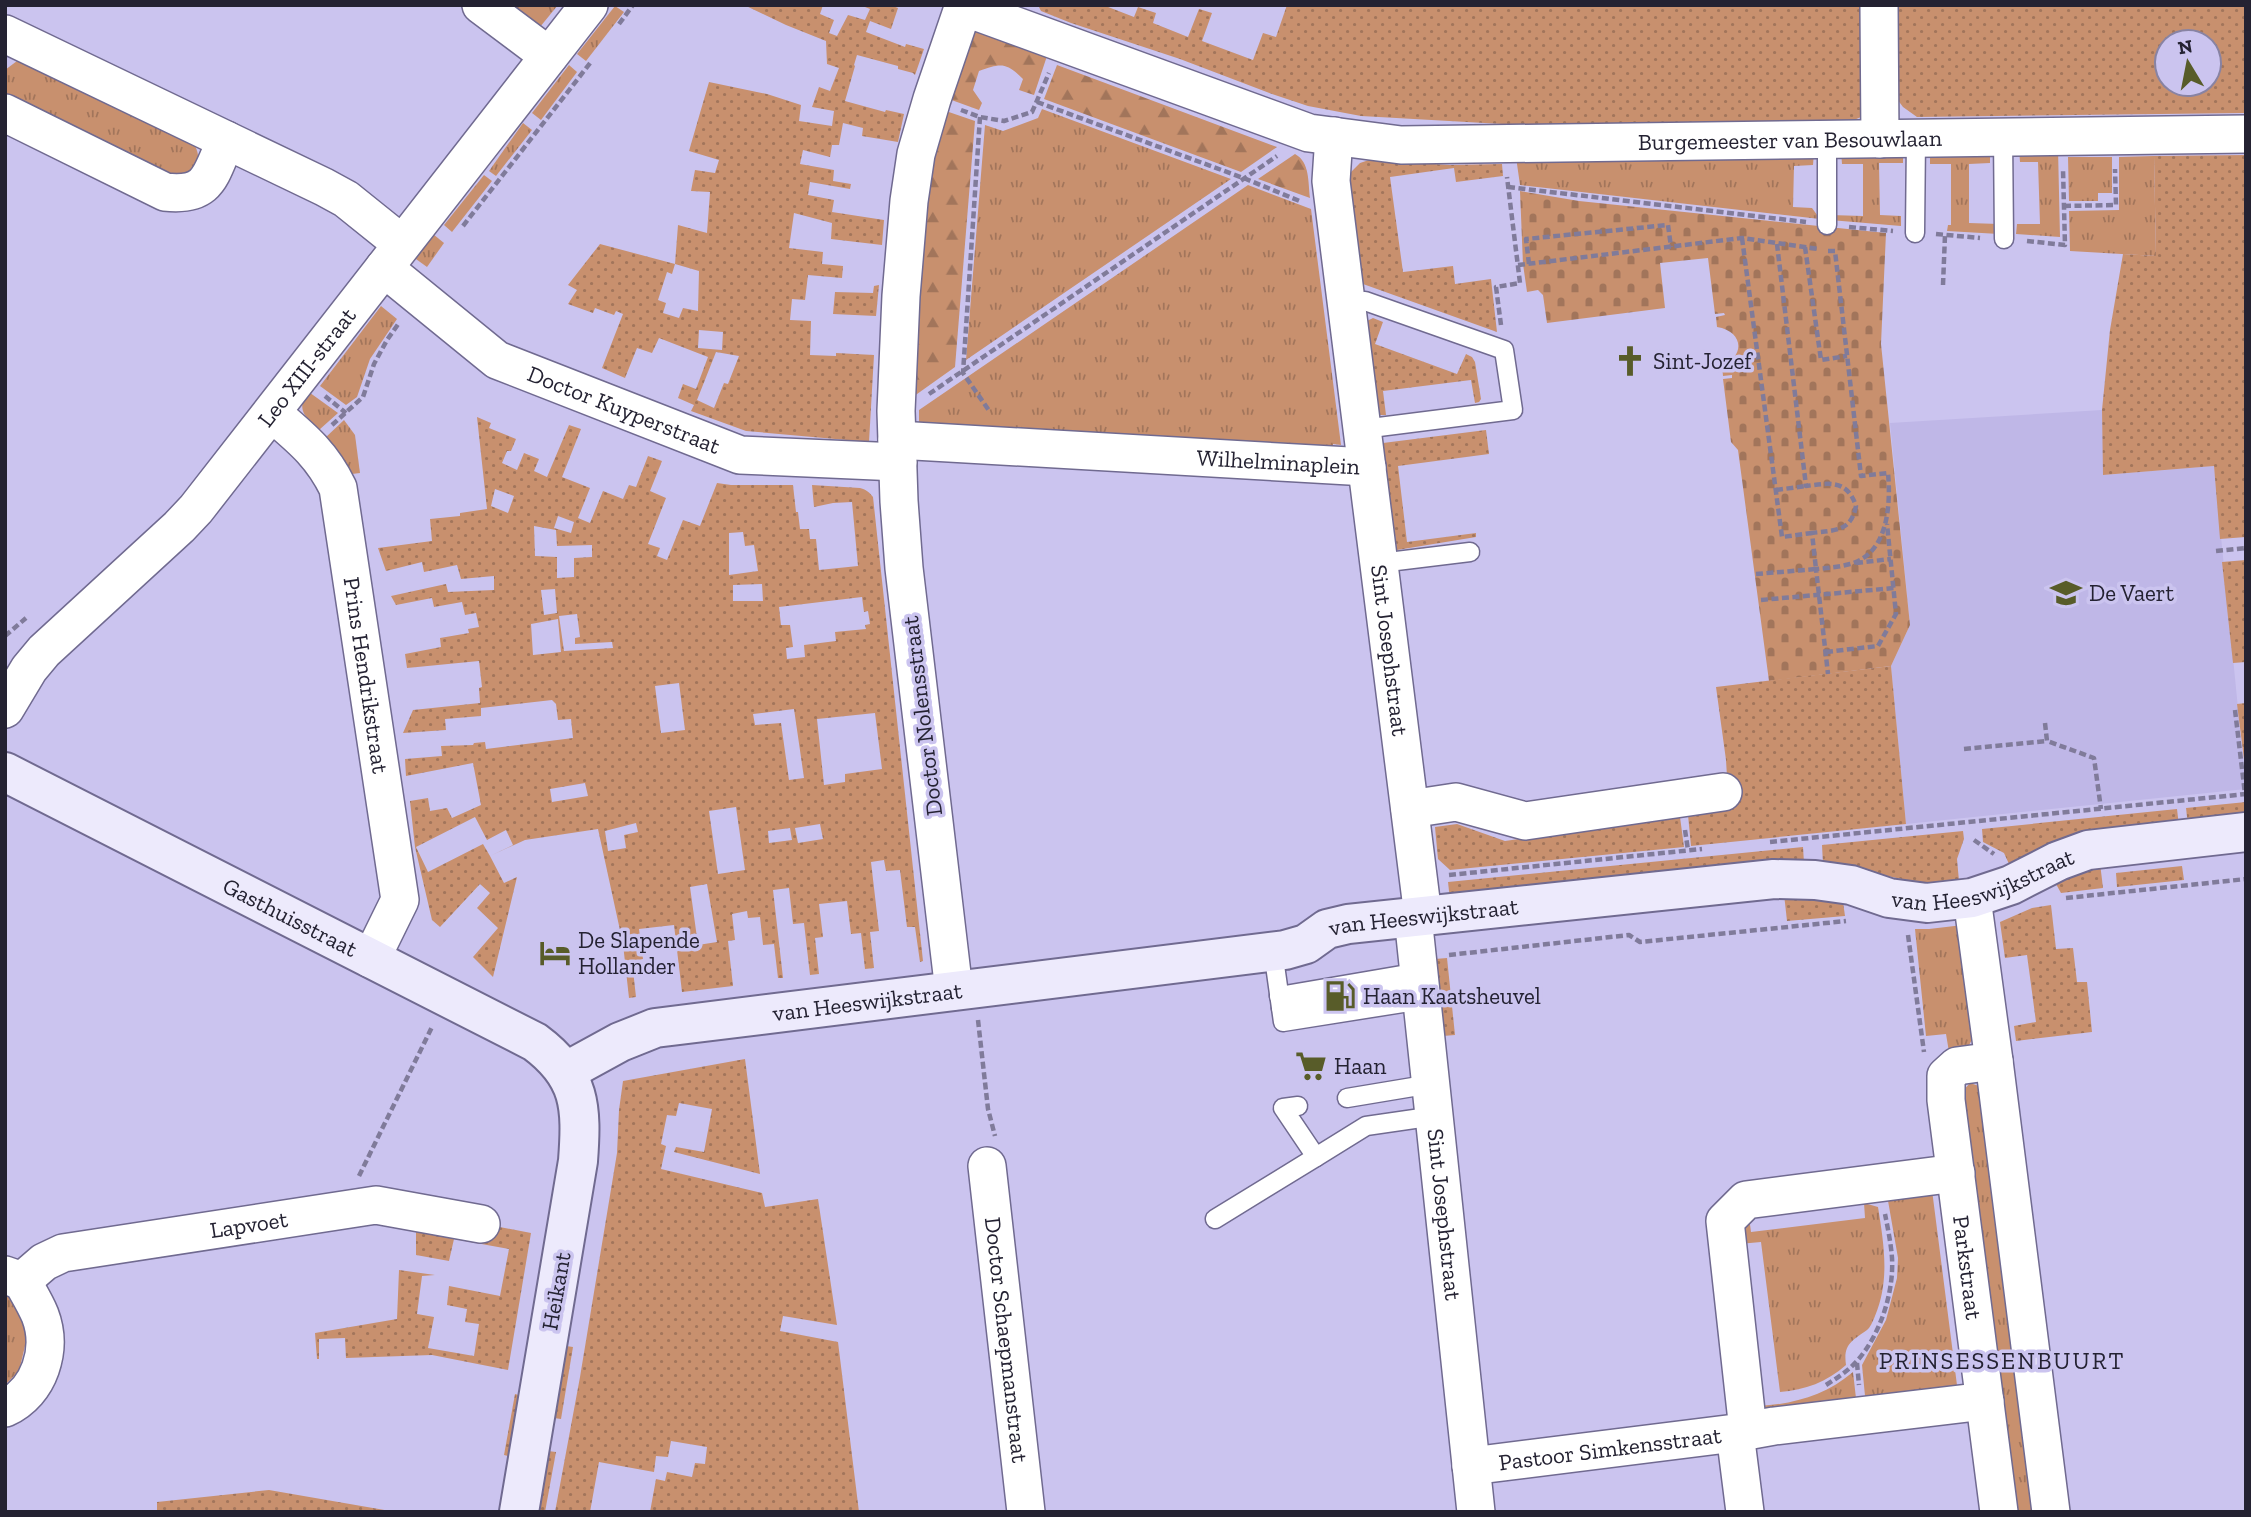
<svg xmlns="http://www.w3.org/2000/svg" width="2251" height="1517" font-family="'Zilla Slab',serif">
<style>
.built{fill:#bfb7e7}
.grass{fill:url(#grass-tufts)}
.forest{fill:url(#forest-firs)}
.cemetery{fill:url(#cemetery-stones)}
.park{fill:url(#park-dots);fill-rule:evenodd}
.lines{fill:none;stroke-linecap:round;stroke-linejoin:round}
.lane-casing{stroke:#706a90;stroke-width:21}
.street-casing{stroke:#706a90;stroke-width:40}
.secondary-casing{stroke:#706a90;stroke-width:42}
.path{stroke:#807b9a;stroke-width:4.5;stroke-dasharray:7 3.5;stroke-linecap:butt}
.lane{stroke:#fff;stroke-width:18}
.street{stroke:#fff;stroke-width:37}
.secondary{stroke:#edeafc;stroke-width:38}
.labels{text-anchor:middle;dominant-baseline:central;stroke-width:7;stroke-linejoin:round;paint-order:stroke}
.street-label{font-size:23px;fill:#242232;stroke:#cbc4ef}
.poi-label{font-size:23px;fill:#242232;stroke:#cbc4ef;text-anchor:start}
.neighbourhood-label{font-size:24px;letter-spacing:2px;fill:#242232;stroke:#cbc4ef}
</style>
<defs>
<pattern id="grass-tufts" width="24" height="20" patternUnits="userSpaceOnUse" patternTransform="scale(1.75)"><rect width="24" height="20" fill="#c8906e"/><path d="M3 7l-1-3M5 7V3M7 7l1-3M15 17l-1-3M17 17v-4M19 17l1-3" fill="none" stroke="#a2755b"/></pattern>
<pattern id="forest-firs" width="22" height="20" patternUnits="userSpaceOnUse" patternTransform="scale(1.75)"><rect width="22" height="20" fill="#c8906e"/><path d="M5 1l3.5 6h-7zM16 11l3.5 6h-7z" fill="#a2755b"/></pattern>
<pattern id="cemetery-stones" width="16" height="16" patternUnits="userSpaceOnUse" patternTransform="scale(1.75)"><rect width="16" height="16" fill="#c8906e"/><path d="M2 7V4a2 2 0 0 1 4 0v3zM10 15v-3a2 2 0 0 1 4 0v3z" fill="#a2755b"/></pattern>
<pattern id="park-dots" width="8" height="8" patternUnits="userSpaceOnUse" patternTransform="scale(1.75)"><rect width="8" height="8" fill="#c8906e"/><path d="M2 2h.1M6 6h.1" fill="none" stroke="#a2755b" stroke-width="1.8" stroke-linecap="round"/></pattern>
</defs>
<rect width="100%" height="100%" fill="#cbc4ef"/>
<!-- built -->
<path class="built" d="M2102 410 2104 475 2214 466 2246 789 1906 824 1891 666 1910 625 1890 423Z"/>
<!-- grass -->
<g class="grass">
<path d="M497 5H558L540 27 517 9Z"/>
<path d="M615 6 624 12 586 61 577 54Z"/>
<path d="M22 60 193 142C205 162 194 172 177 179L5 96V70L17 61Z"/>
<path d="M569 65 577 72 541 120 532 113Z"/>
<path d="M1042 109 1231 179 966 360 985 125 1003 131 1038 118Z"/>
<path d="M523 123 532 130 496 176 489 171Z"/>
<path d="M2058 148 2060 237 2016 234 2017 224H2040L2038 162H2020L2019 149Z"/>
<path d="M1930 150H1990V163L1969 164V223L1999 224V234L1947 231 1948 225H1951V164H1930Z"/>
<path d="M1841 151H1903V163H1879L1880 215 1901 216V226L1830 220V215L1863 216V164H1842Z"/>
<path d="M1814 152 1813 165 1794 166 1793 207 1812 208 1820 219 1520 185 1516 157Z"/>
<path d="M2154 156 2156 256 2070 251 2069 211 2119 210V157Z"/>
<path d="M2068 157H2112V193H2098V201H2069Z"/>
<path d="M484 175 492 181 452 232 444 225Z"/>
<path d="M1248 185 1311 209 1341 445 1333 444V448L919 422V410Z"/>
<path d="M428 230 444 243 427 267 409 254Z"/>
<path d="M381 306 397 319 370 359 357 397 346 405 320 386Z"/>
<path d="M306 390 338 413 319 430C303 414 298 412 306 390Z"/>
<path d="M344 420 355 435 360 473 352 474 325 438Z"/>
<path d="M1963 925 1975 1034 1967 1049 1950 1058 1946 1034 1926 1036 1915 929H1929Z"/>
<path d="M1970 1083 1982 1087 2037 1512H2011L1961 1093Z"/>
<path d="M1932 1190 1958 1393 1866 1406 1862 1365 1886 1320 1897 1278 1898 1258 1887 1195Z"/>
<path d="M1864 1203 1878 1207C1884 1245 1890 1280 1875 1316 1873 1321 1870 1328 1867 1330 1852 1341 1843 1344 1846 1365 1827 1382 1805 1390 1780 1392L1761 1242 1739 1244 1734 1225 1749 1217 1751 1232 1865 1218Z"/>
<path d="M5 1290 16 1299 35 1339 25 1346 19 1371 5 1385Z"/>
<path d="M1853 1372 1857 1407 1773 1417 1759 1406C1794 1404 1826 1395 1853 1372Z"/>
</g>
<!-- forest -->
<g class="forest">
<path d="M973 28 1048 53 1034 95 1019 90 1023 79C1006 62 1001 63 979 71L973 90 982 103 979 110 946 98Z"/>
<path d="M1057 65 1277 147 1241 172 1044 99Z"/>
<path d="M943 110 975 121 955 367 910 399 923 209Z"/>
<path d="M1295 154C1310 162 1308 182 1310 198L1258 179Z"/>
</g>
<!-- cemetery -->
<path class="cemetery" d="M1520 191 1579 201 1886 233 1881 344 1910 625 1891 666 1769 681 1738 450 1731 442 1723 379 1732 378V375L1723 376 1722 365C1746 356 1743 331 1717 327L1716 317 1725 315 1724 313 1715 314 1708 258 1660 263 1665 308 1547 323 1543 295 1538 290 1527 292 1523 264Z"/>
<!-- park -->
<g class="park">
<path d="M744 5H823L820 14 834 20 829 33 837 36 848 15 865 20 870 9 860 5H890L898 8 891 29 870 21 866 32 905 47 906 44 924 49 915 75 913 73 898 69V66L857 55 854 65 855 66 845 101 885 112 886 110 904 114 898 142 862 136 863 128 843 123 839 145H832L830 157 803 150 800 164 834 170 833 181 851 184 850 189 810 182 808 195 834 200 832 212 884 220 882 245 831 239 832 223 794 213 789 248 823 252 822 264 843 266 842 278 808 275 805 300 792 299 790 320 811 321 810 355 836 356V353L874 355 869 442 746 431 691 411 694 405 678 398 683 384 696 389 708 357 659 338 652 353 637 348 625 378 602 368 623 314 616 311 614 315 595 308 593 313 568 304 577 290 568 285 600 244 675 264 678 225 707 233 710 192 691 191 695 170 715 173 719 160 689 151 709 82 767 94 801 105 799 121 832 126 834 111 812 107 819 87 830 91 839 68 827 64 826 41 786 25ZM675 264 699 271 698 311 683 308 679 318 663 313 666 303 658 300 667 272 672 274ZM699 330 723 332 722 350 698 348ZM716 352 739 356 728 384 724 383 714 408 697 400Z"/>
<path d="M1038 5H1103L1134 17 1138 7 1156 13 1153 23 1188 37 1199 9 1212 13 1202 41 1253 60 1263 33 1276 37 1287 5H1866V108L1861 117 1847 123 1502 124 1361 116 1308 106 1272 94 1180 59 1071 23 1041 11Z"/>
<path d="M1896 5H2246V113L1917 117 1903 107 1897 99ZM2167 42H2209V84H2167Z"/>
<path d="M2246 155V537L2220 539 2214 466 2103 475 2102 410 2110 330 2123 254 2156 256 2154 156Z"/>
<path d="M1369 160 1450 165 1502 164 1503 176 1456 182 1454 168 1390 177 1403 272 1453 266 1455 284 1491 279 1497 332 1363 284 1350 181 1351 172 1360 163Z"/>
<path d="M879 285 876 316 833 314 835 292 873 293 874 286Z"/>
<path d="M1373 318 1383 322 1375 344 1457 374 1466 354 1472 357 1475 362 1481 399 1479 402 1475 403 1471 380 1383 391 1386 415H1379L1367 321Z"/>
<path d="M477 417 491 423 489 428 516 439 511 451H507L502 463 517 470 524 453 539 459 534 471 547 477 569 425 581 429 562 477 590 488 578 518 590 523 603 491 623 499 629 485 636 487 648 456 662 461 650 491 666 498 648 544 660 548 657 556 667 560 683 520 700 526 717 483 731 485H793L796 512H798L800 529H809L810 539H816L819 570 858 566 852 502 833 503 814 507 812 485 860 488C867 490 869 492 873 497L923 961 920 962 915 927H907L900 870 886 871 884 860 871 862 879 931 870 932 874 968 865 969 861 933 851 934 847 901 819 904 823 937 815 938 819 974 810 975 804 923 793 924 789 888 773 890 783 978H778L774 944 763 945 760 917 748 918 747 911 732 914 735 940 728 941 733 986 682 992 674 925 639 929 643 959 632 961 636 997 629 998 623 944 598 829 525 840 490 856 504 883 517 877 493 977 473 957 498 928 477 908 490 893 480 884 440 927 432 920 415 847 410 801 428 798 430 811 447 808 452 818 481 805 473 763 406 776 405 759 442 756 441 746 473 745 474 743 485 742 486 749 573 738 571 719 558 720 556 704 552 700 481 708V716L445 719 446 730 403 733 413 710 480 703 479 688 482 687 479 661 407 668 405 654 441 647 440 638 469 633 468 629 479 627 476 613 465 615 462 602 434 607 432 598 396 605 391 596 446 584 448 592 494 590V576L461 579 457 565 424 572 422 562 386 571 378 548 432 541 430 519 460 516V513L487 509ZM495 489 514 496 508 513 491 506ZM558 516 574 522 571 533 554 528ZM534 526 556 530 557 546 592 545V557L574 558V577L557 578V557L535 556ZM743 532 745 546 754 545 758 571 729 575V533ZM762 584 763 601H733V585ZM555 589 557 613 544 615 541 590ZM862 597 864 612 868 611 870 624 865 625 866 629 835 632 836 641 804 645 805 657 787 659 786 648 793 647 790 625H781L779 607ZM577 614 580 637 575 638V644L612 642 613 648 564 651 559 616ZM558 619 561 652 533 655 531 624ZM679 683 685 730 661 733 655 686ZM794 709 804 778 789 780 781 723 755 725 753 714ZM875 713 882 769 845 774V782L824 785 817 719ZM585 783 588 796 552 802 550 789ZM736 807 745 870 718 874 709 811ZM475 817 487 840 506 830 513 845 490 856 483 844 428 872 416 847ZM636 823 638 832 624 835 626 848 608 851 605 831ZM820 824 823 839 798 843 795 828ZM790 828 792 840 769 843 768 831ZM707 884 717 942 698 945 690 887Z"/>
<path d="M1486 430 1489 454 1398 466 1407 542 1476 533V537L1397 550 1383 443Z"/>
<path d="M2246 560V662L2233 663 2222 562Z"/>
<path d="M1891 666 1906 824 1691 846 1688 815 1729 810 1726 760 1716 687Z"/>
<path d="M2246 703V775L2237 704Z"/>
<path d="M2246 802V819L2188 825 2186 808Z"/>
<path d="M2177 809 2179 826 2050 845 2009 864 2004 853 1983 842 1982 829Z"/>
<path d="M1680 817 1684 847 1450 870 1438 859 1435 827 1457 824 1505 841Z"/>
<path d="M1963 831 1964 839 1957 859 1959 881C1925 887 1894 877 1861 870 1849 867 1836 866 1823 864L1822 845Z"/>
<path d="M1803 847 1804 863 1450 900 1448 882Z"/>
<path d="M2100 863 2103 888 2061 893 2056 884 2069 876Z"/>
<path d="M2182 866 2184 880 2117 887 2116 873Z"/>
<path d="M1784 894 1843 902 1845 916 1787 921Z"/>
<path d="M2051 905 2056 949 2073 948 2077 982H2087L2092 1032 2016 1041 2014 1026 2036 1022 2027 955 2005 958 2000 922 2032 908Z"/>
<path d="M1447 958 1455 1035 1443 1036 1435 959Z"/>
<path d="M745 1059 760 1174 674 1152 676 1147 704 1152 712 1109 679 1103 676 1116 667 1115 661 1144 666 1146 661 1169 762 1193 765 1207 818 1199 837 1325 783 1316 780 1331 838 1342 859 1512H650L656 1479 665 1481 667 1472 692 1477 695 1463 705 1464 707 1447 671 1441 668 1457 656 1456 654 1472 599 1462 590 1512H555L580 1377 617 1153 619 1110 623 1081Z"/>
<path d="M484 1224 531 1233 508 1370 432 1355 346 1358 345 1338 319 1339V1359H317L315 1333 397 1319 399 1270 435 1275 422 1276 417 1314 434 1317 428 1348 474 1356 479 1324 465 1322 467 1309 447 1305 449 1286 500 1296 509 1249 454 1239 449 1261 416 1255V1231Z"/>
<path d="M566 1346 573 1347 561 1419 554 1418Z"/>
<path d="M515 1394 522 1396 512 1457 504 1455Z"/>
<path d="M548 1451 556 1452 545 1512H538Z"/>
<path d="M269 1490 396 1512H157V1502Z"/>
</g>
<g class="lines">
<defs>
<g id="lane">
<path d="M2003 136 2004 239"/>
<path d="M1827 225V139"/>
<path d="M1915 233 1916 138"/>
<path d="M1346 302 1365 301 1504 350 1513 410 1363 429"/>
<path d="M1380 563 1470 552"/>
<path d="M1273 951 1283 1022 1422 1000"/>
<path d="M1279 996 1419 972"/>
<path d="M1281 1008 1420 987"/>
<path d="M1347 1098 1431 1084"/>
<path d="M1298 1106 1283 1108 1316 1157 1366 1126 1435 1116"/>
<path d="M1215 1219 1316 1157"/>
</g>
<g id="street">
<path d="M481 5 549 56"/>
<path d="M1879 5 1880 139"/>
<path id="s1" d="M964 7 1309 133 1401 145 2246 134"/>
<path d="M5 34 324 187 346 199 402 244"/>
<path d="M5 113 165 192C210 197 210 175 226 140"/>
<path id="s2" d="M1334 136 1331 181 1423 916"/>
<path id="s3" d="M384 268 497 360 740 455 898 462"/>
<path id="s4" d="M272 413C300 437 321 453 338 488L400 900 371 959"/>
<path id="s5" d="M897 440 1367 467"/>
<path id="s6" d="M5 709 29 669 44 651 179 527 196 509 589 5"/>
<path d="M1410 809 1456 802 1525 821 1723 792"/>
<path d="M1972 898 1994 1061 2051 1512"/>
<path id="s7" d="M1413 917 1476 1512"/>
<path d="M954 991 904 568 899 501 896 411 901 296 909 201 916 154 932 99 964 5"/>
<path id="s8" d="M1994 1061 1957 1066 1946 1076V1100L1999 1512"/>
<path id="s9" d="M987 1166 1026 1512"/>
<path id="s10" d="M5 1275 22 1281 44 1262 63 1253 376 1205 481 1224"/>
<path d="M5 1408C40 1392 53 1349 40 1315 35 1303 28 1292 22 1281"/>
<path d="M1748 1430 1725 1221 1746 1200 1956 1173"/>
<path d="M1735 1433 1745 1512"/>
<path id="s11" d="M1471 1466 1735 1433 1774 1426 1985 1401"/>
</g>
<g id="secondary">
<path id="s12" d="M5 772 535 1042C581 1076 582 1107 578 1161L519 1512"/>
<path id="s13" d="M567 1071 620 1042 655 1028 1285 950 1306 944 1327 929 1348 924 1774 879 1815 880 1851 885 1889 898 1927 903 1972 898 2011 885 2058 861 2088 850 2246 832"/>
</g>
</defs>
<!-- lane casing -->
<use href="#lane" class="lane-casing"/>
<!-- street casing -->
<use href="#street" class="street-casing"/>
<!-- secondary casing -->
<use href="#secondary" class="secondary-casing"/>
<!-- path -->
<g class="path">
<path d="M619 24 633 5"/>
<path d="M1037 102 1246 179 1302 202"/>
<path d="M961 110 980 117 1004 121 1032 112 1049 73"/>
<path d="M980 117 963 373 990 412"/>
<path d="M1508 187 1806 222"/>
<path d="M2064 206 2116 205 2115 169"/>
<path d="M463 226 591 62"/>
<path d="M1849 227 1893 231"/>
<path d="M1936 234 1980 238"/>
<path d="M1742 238 1782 537 1812 533"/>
<path d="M2027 241 2065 245 2063 169"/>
<path d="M1805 247 1821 360 1847 356"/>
<path d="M1828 251H1835L1861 476 1888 473C1891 505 1888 554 1850 564 1839 567 1827 568 1816 569L1828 674"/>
<path d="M1529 264 1526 239 1668 225 1671 247"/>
<path d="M1518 265 1742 238 1819 249"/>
<path d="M1943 285 1945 235"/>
<path d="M1501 325 1496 287 1520 283 1507 177"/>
<path d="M929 394 1277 156"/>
<path d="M325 396 346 413"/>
<path d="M332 425 363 397 374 364 387 340 399 323"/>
<path d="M1776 490 1806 486"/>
<path d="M2216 551 2246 548"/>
<path d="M1856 563 1891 559"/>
<path d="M1756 574 1816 569 1812 533C1835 530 1851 532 1856 506 1847 479 1829 483 1806 486L1777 244"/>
<path d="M1761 600 1894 588"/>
<path d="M5 636 26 618"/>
<path d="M1826 652 1878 646 1896 614 1887 524"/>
<path d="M2235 710 2245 794"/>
<path d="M2045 723 2047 741 2094 758 2101 809"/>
<path d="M1964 749 2047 741"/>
<path d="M1685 830 1688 850"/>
<path d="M1974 840 1994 854"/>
<path d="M1770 842 2246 794"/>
<path d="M1449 875 1702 849"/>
<path d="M2066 898 2246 879"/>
<path d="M1908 935 1924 1052"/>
<path d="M1449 955 1629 935 1640 942 1846 921"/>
<path d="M978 1020 988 1109 995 1136"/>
<path d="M359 1176 432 1027"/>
<path d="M1857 1363 1859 1385"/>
<path d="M1826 1385C1837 1378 1848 1371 1857 1361 1880 1335 1894 1293 1892 1258 1891 1244 1888 1229 1885 1214"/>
</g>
<!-- lane -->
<use href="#lane" class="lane"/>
<!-- street -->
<use href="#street" class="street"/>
<!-- secondary -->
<use href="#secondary" class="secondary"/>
</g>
<!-- icons -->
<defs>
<symbol id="church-bare" viewBox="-9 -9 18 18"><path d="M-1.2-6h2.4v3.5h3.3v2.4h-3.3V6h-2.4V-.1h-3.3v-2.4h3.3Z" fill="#585c29" stroke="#cbc4ef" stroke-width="2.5" paint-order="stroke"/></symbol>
<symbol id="school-bare" viewBox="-9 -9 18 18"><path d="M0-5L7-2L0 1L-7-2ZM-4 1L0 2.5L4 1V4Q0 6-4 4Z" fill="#585c29" stroke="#cbc4ef" stroke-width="2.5" paint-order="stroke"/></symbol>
<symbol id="hotel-bare" viewBox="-9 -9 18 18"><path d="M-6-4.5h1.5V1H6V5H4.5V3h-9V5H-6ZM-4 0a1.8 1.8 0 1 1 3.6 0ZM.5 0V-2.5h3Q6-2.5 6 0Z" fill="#585c29" stroke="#cbc4ef" stroke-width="2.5" paint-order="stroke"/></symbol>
<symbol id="fuel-bare" viewBox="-9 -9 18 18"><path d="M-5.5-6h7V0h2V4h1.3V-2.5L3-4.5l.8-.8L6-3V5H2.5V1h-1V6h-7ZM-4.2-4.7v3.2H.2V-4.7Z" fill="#585c29" stroke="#cbc4ef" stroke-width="2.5" paint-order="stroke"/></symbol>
<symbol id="supermarket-bare" viewBox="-9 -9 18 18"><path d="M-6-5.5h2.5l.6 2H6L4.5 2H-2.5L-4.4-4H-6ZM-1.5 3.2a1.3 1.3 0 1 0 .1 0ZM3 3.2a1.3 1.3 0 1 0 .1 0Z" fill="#585c29" stroke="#cbc4ef" stroke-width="2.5" paint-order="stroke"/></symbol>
</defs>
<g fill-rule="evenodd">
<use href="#church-bare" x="1608" y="339" width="44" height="44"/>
<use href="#school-bare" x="2044" y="571" width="44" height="44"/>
<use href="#hotel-bare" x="533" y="931" width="44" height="44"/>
<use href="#fuel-bare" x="1318" y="974" width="44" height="44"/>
<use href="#supermarket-bare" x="1289" y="1044" width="44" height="44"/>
</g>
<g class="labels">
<!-- street labels -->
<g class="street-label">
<text stroke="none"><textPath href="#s1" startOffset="849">Burgemeester van Besouwlaan</textPath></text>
<text stroke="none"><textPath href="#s6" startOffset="458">Leo XIII-straat</textPath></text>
<text stroke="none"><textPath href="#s3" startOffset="282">Doctor Kuyperstraat</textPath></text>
<text stroke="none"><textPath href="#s5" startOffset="382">Wilhelminaplein</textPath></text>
<text stroke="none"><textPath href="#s2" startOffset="518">Sint Josephstraat</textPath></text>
<text stroke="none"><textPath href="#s4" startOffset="290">Prins Hendrikstraat</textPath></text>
<text transform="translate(922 716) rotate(-97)">Doctor Nolensstraat</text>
<text stroke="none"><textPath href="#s13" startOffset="1446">van Heeswijkstraat</textPath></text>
<text stroke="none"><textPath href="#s12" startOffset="320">Gasthuisstraat</textPath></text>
<text stroke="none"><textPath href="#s13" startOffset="878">van Heeswijkstraat</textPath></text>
<text stroke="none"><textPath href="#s13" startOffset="312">van Heeswijkstraat</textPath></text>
<text stroke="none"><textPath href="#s7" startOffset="299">Sint Josephstraat</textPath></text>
<text stroke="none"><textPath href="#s10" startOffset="256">Lapvoet</textPath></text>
<text stroke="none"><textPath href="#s8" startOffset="245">Parkstraat</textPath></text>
<text transform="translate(556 1291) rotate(-80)">Heikant</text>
<text stroke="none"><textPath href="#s9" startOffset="175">Doctor Schaepmanstraat</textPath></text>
<text stroke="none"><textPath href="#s11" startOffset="140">Pastoor Simkensstraat</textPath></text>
</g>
<!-- poi labels -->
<g class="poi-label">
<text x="1653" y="361">Sint-Jozef</text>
<text x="2089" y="593">De Vaert</text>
<text x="578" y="940">De Slapende<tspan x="578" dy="26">Hollander</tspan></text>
<text x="1363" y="996">Haan Kaatsheuvel</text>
<text x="1334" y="1066">Haan</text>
</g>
<!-- neighbourhood labels -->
<g class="neighbourhood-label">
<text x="2002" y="1360">PRINSESSENBUURT</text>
</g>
</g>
<!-- border -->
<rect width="2251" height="1517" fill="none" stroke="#242232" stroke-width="14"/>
<!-- north arrow -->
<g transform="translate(2188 63) rotate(350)"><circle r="33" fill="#cbc4ef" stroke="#8883a3" stroke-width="2"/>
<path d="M0-5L12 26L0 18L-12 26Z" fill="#585c29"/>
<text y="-10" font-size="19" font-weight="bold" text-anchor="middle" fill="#242232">N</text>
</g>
</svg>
